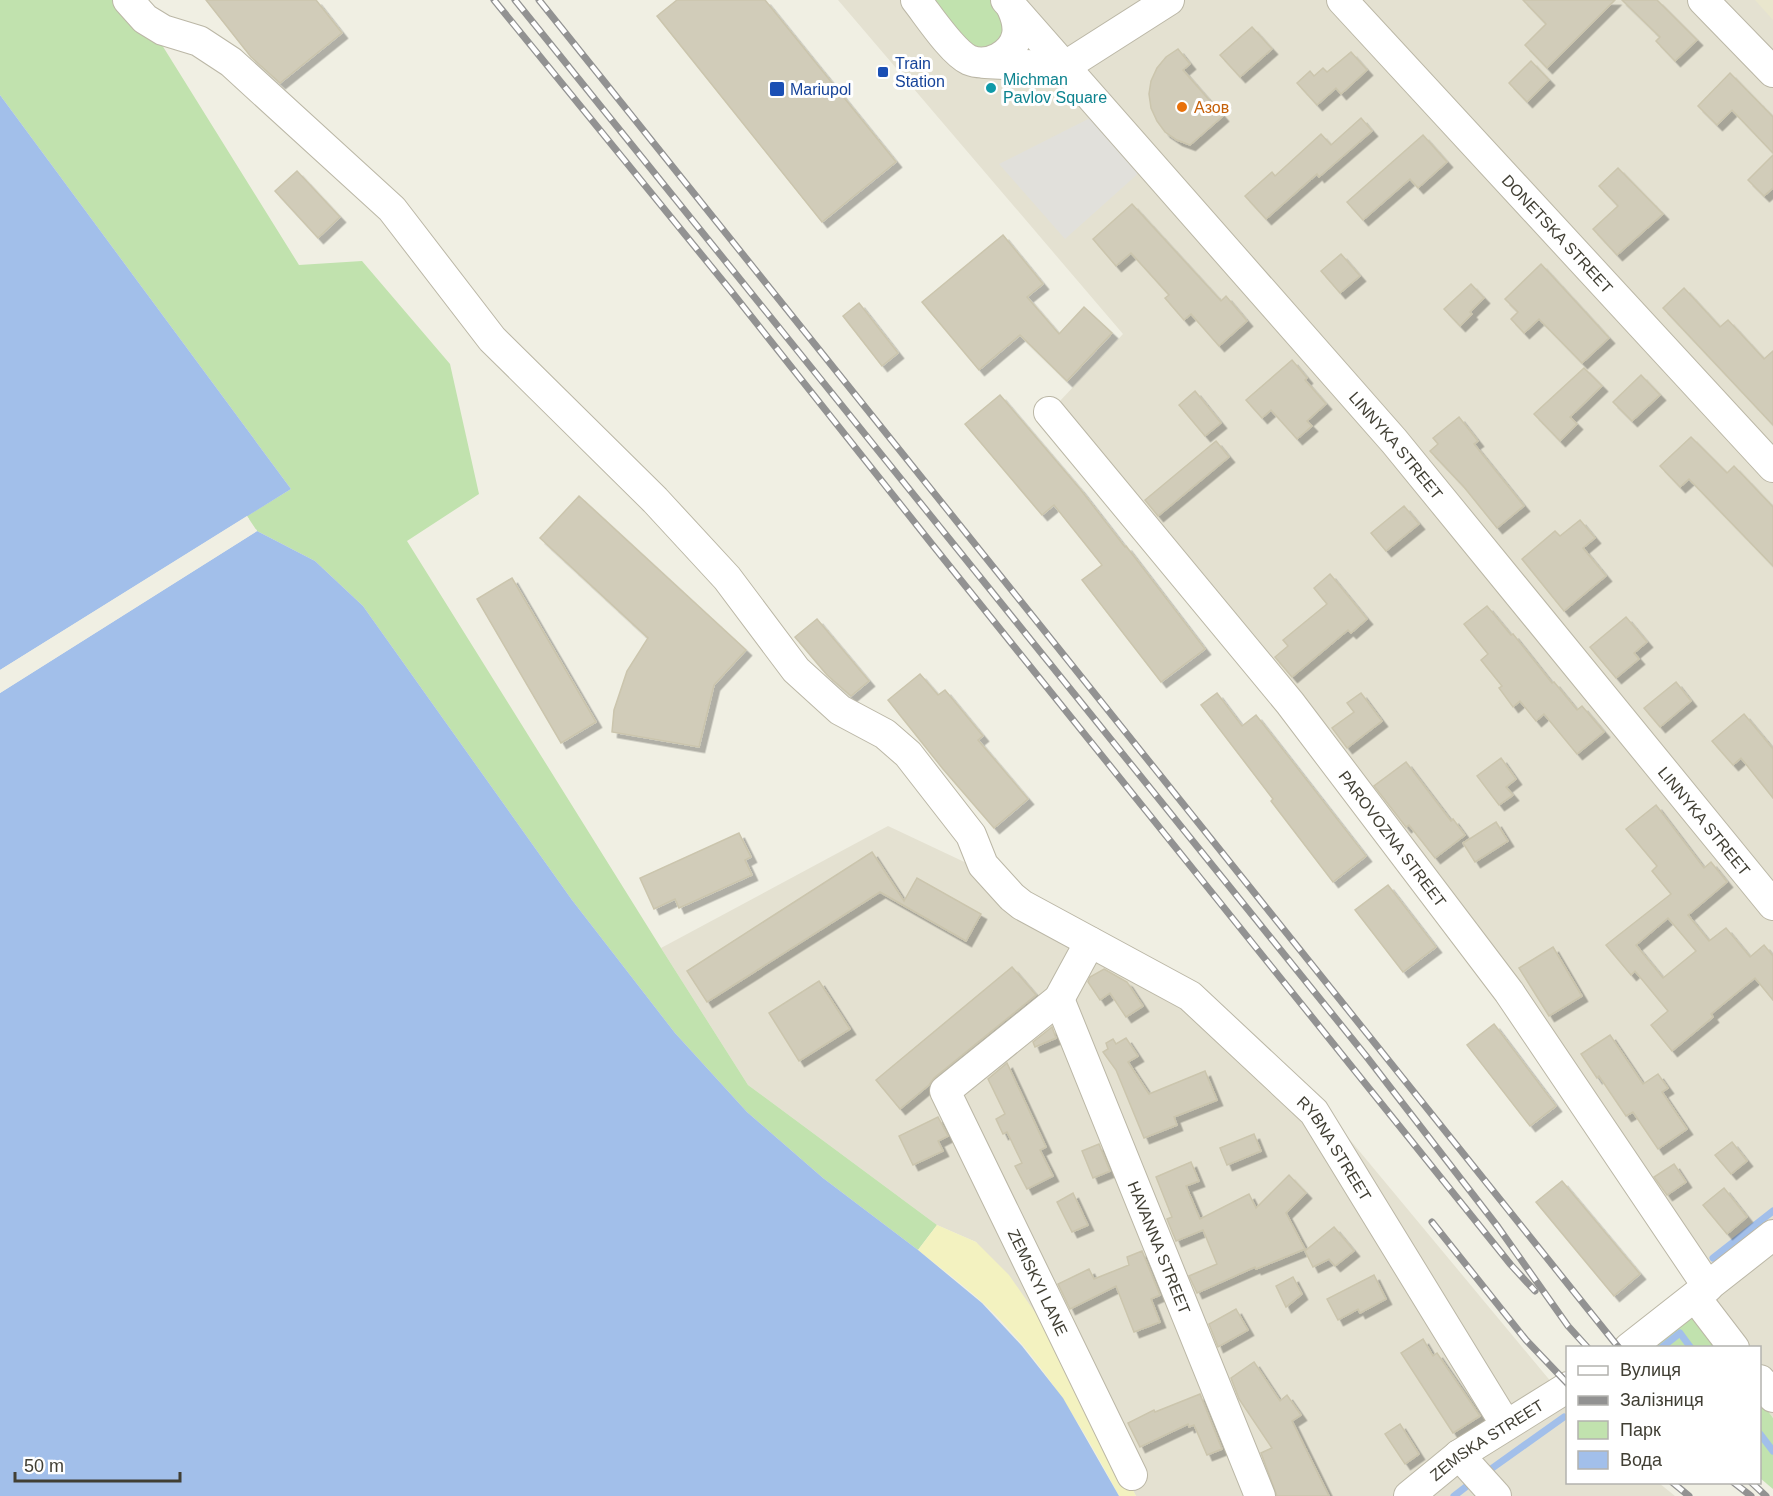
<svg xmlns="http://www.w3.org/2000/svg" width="1773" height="1496" font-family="Arial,sans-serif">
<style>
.residential{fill:#e4e1d1}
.education{fill:#e9e6cd}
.green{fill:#c1e2ae}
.sand{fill:#f3f2c0}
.parking{fill:#e1e0db}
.water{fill:#a2bfea}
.pier{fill:#f0efe3}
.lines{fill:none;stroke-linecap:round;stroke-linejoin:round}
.stream{stroke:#a2bfea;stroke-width:7}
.building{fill:#d1ccb9;stroke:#cbc5ad;stroke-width:1.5;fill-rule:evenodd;filter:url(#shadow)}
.minor-casing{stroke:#bbb7a6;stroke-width:32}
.minor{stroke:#fff;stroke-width:30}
.rail-casing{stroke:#929292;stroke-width:7}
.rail{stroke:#fff;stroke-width:4.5;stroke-dasharray:14;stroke-linecap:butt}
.transit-dot{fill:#1a4fb4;stroke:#fff;stroke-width:2}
.culture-dot{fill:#0f9aa8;stroke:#fff;stroke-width:2}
.food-dot{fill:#e8710a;stroke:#fff;stroke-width:2}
.labels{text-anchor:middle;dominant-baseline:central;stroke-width:6;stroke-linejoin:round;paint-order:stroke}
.transit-label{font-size:16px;fill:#164399;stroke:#fff;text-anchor:start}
.culture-label{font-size:16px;fill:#0d838f;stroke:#fff;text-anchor:start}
.food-label{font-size:16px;fill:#c56008;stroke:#fff;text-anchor:start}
.street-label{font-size:16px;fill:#413f34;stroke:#fff}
</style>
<defs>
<filter id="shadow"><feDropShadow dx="5.5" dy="5.5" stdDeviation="0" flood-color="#0004"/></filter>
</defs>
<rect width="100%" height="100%" fill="#f0efe3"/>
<!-- residential -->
<g class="residential">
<path d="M838 0H1773V1418L1760 1400V1348L1718 1347 1697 1283 1500 996 1282 709 1043 419 1123 334Z"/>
<path d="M888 826 1045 900 1326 1111 1567 1401 1568 1482 1659 1483 1675 1496H1136L1066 1363 976 1242 937 1225 748 1085 661 948Z"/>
</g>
<!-- education -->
<path class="education" d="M1755 0H1773V20Z"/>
<!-- green -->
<g class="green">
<path d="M0 0H134L299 265 362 261 450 364 479 494 407 541 661 948 748 1085 937 1225 918 1250 823 1178 747 1112 675 1033 572 900 363 606 315 561 257 531 247 516 291 489 0 95Z"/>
<path d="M928 0H994L1010 32 982 55Z"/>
<path d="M1693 1316 1718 1348H1652Z"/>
<path d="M1760 1400 1773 1418V1489L1760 1478Z"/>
</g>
<!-- sand -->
<path class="sand" d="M937 1225 976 1242 1009 1275 1039 1318 1066 1363 1136 1496H1119C1082 1426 1041 1357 982 1302 962 1284 939 1267 918 1250Z"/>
<!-- parking -->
<path class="parking" d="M1092 117 1141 171 1065 239 999 164Z"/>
<!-- water -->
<g class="water">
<path d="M0 95 291 489 0 670Z"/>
<path d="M257 531 315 561 363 606 572 900 675 1033 747 1112 823 1178 918 1250 982 1303 1022 1346 1063 1398 1119 1496H0V693Z"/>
</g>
<!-- pier -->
<g class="pier">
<path d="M247 516 249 519 0 673V670Z"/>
<path d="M256 529 257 531 0 693V689Z"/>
</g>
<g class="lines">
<!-- stream -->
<g class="stream">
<path d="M1713 1258 1773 1211"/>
<path d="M1661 1348 1680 1333 1691 1348"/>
<path d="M1760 1434 1773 1451"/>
<path d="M1491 1469 1564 1417"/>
<path d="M1454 1496 1467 1486"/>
</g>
</g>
<!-- building -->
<g class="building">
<path d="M206 0H316L342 33 280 83 251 57Z"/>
<path d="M677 0H765L896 162 822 222 657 16Z"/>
<path d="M1523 0H1615L1547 68 1525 45 1546 24Z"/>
<path d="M1622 0H1657L1697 40 1675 61 1656 41 1660 37Z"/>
<path d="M1252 27 1272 49 1240 77 1220 55Z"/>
<path d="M1178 49 1190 64 1183 70 1223 116 1190 145 1177 140 1165 132 1157 121 1151 108 1149 94 1151 81 1157 68 1166 57Z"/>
<path d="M1351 52 1367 70 1341 94 1336 88 1317 105 1297 83 1310 71 1314 76 1323 68 1327 72Z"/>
<path d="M1531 61 1549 80 1527 102 1509 83Z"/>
<path d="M1730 73 1773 117V153L1732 110 1717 125 1698 106Z"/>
<path d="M1361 118 1372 131 1319 177 1317 174 1266 219 1245 196 1272 172 1275 176 1321 134 1331 145Z"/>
<path d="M1423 135 1447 162 1418 188 1410 179 1363 220 1347 202Z"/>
<path d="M1773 155V188L1764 196 1748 180Z"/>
<path d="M1618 168 1663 214 1617 255 1593 229 1618 206 1599 186Z"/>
<path d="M297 171 340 217 318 238 275 191Z"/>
<path d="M1132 204 1221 301 1226 296 1247 321 1219 346 1191 314 1184 320 1165 298 1169 295 1131 253 1116 266 1093 239Z"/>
<path d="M1003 235 1043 284 1027 297 1059 334 1084 307 1112 333 1067 381 1020 335 979 370 922 302Z"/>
<path d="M1341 254 1360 276 1340 293 1321 271Z"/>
<path d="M1541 264 1609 338 1582 363 1539 319 1524 333 1511 319 1518 312 1505 299Z"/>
<path d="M1471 284 1484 298 1470 312 1472 314 1460 326 1444 309Z"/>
<path d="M1684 288 1720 327 1728 320 1764 359 1773 351V425L1663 308Z"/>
<path d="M859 303 898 353 882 366 843 316Z"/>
<path d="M1292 360 1307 378 1305 380 1326 404 1307 421 1312 426 1297 439 1271 410 1262 418 1246 400Z"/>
<path d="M1584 368 1602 386 1570 417 1577 424 1560 441 1534 414Z"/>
<path d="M1641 375 1660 395 1632 421 1613 402Z"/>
<path d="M1195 391 1221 423 1205 436 1179 405Z"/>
<path d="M1000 395 1080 489 1125 547 1126 546 1205 649 1161 682 1082 580 1102 565 1054 505 1042 515 965 424Z"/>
<path d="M1459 417 1478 441 1474 444 1524 506 1497 528 1464 487 1430 451 1438 444 1433 438Z"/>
<path d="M1691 437 1727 473 1734 466 1773 507V566L1689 479 1680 487 1660 466Z"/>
<path d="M1216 441 1229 457 1158 516 1145 500Z"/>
<path d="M579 496 746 650 714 685 699 747 612 732 614 710 627 671 648 638 540 538Z"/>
<path d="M1404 506 1419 524 1386 551 1371 533Z"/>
<path d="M1580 520 1595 538 1583 548 1606 576 1564 611 1522 559 1555 531 1560 536Z"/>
<path d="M1330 574 1367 619 1351 633 1348 630 1292 677 1275 657 1288 646 1283 640 1327 604 1314 588Z"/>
<path d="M512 578 596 722 561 743 477 599Z"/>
<path d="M1487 606 1511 635 1513 634 1552 683 1554 682 1577 710 1582 706 1604 732 1577 754 1544 714 1536 721 1520 701 1513 707 1499 688 1502 686 1481 660 1488 654 1464 624Z"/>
<path d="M1626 617 1647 642 1634 653 1639 659 1616 678 1590 647Z"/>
<path d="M817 619 869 681 851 696 827 675 795 637Z"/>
<path d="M920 674 938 695 945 690 983 736 978 740 1028 799 994 828 943 769 888 700Z"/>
<path d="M1676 682 1691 701 1660 727 1644 708Z"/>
<path d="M1217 693 1242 726 1256 715 1366 856 1333 882 1271 801 1273 799 1201 705Z"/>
<path d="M1361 693 1382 721 1347 748 1332 728 1354 712 1347 703Z"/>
<path d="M1744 714 1773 749V798L1741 758 1733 765 1712 741Z"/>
<path d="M1501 758 1516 779 1506 787 1513 795 1499 805 1477 776Z"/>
<path d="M1406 762 1451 821 1453 819 1465 835 1435 858 1409 825 1406 827 1374 786Z"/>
<path d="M1656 805 1704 868 1711 862 1727 882 1688 915 1709 941 1726 928 1750 957 1764 945 1773 956V1000L1755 978 1711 1014 1713 1017 1672 1051 1651 1025 1668 1011 1635 971 1631 975 1606 945 1671 894 1652 871 1657 866 1626 829ZM1668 918 1696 951 1663 978 1636 945Z"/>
<path d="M1496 822 1508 841 1475 862 1463 843Z"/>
<path d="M739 833 751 857 745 860 752 875 679 908 675 899 654 909 640 878Z"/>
<path d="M872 852 904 901 917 878 981 914 966 941 880 892 707 1002 687 971Z"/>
<path d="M1388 885 1436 947 1403 972 1355 910Z"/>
<path d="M1553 947 1582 996 1549 1016 1519 968Z"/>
<path d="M1012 967 1036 995 934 1078 929 1085 900 1109 876 1080Z"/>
<path d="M1104 969 1127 982 1143 1006 1126 1017 1110 993 1100 1000 1088 982 1090 977Z"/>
<path d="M819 981 850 1029 799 1061 769 1013Z"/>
<path d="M1494 1024 1556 1106 1530 1126 1467 1045Z"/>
<path d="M1052 1027 1056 1038 1035 1047 1033 1042Z"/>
<path d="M1610 1035 1643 1084 1658 1074 1668 1088 1662 1092 1687 1129 1658 1149 1633 1112 1626 1116 1599 1076 1597 1078 1581 1054Z"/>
<path d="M1126 1038 1138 1056 1128 1062 1149 1094 1205 1071 1217 1100 1174 1117 1177 1125 1144 1138 1116 1070 1103 1052 1108 1049 1106 1043 1113 1039 1116 1044Z"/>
<path d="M1007 1063 1046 1147 1040 1150 1053 1176 1027 1189 1015 1166 1022 1163 1007 1132 1003 1134 996 1119 1005 1114 988 1079Z"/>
<path d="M938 1117 948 1136 938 1141 943 1151 913 1165 899 1136Z"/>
<path d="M1254 1134 1261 1151 1227 1165 1220 1148Z"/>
<path d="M1732 1142 1747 1161 1731 1174 1715 1155Z"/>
<path d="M1099 1144 1110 1171 1093 1178 1082 1151Z"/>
<path d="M1191 1162 1199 1181 1186 1186 1200 1219 1249 1194 1256 1208 1289 1175 1306 1193 1286 1213 1305 1249 1256 1269 1255 1267 1197 1293 1189 1276 1217 1264 1203 1230 1176 1241 1167 1219 1172 1217 1156 1177Z"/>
<path d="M1674 1164 1686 1182 1667 1195 1654 1177Z"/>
<path d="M1562 1181 1640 1274 1614 1296 1536 1202Z"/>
<path d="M1724 1188 1747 1217 1727 1234 1703 1205Z"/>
<path d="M1073 1193 1088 1225 1072 1232 1057 1202Z"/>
<path d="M1334 1227 1354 1251 1335 1266 1329 1259 1313 1267 1305 1251Z"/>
<path d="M1142 1251 1160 1295 1151 1299 1160 1322 1134 1332 1116 1286 1070 1309 1058 1284 1089 1269 1094 1279 1129 1265 1127 1257Z"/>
<path d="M1374 1275 1386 1299 1360 1313 1358 1309 1338 1320 1327 1299Z"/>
<path d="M1293 1277 1302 1294 1286 1307 1276 1286Z"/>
<path d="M1236 1309 1248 1330 1218 1347 1209 1324Z"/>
<path d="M1423 1339 1433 1356 1437 1353 1480 1416 1453 1433 1401 1353Z"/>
<path d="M1254 1362 1280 1401 1287 1395 1301 1415 1292 1421 1329 1496H1277L1261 1453 1272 1448 1239 1399 1231 1378Z"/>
<path d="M1200 1394 1222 1449 1207 1455 1194 1425 1189 1427 1188 1424 1140 1447 1128 1423 1154 1410 1155 1412Z"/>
<path d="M1400 1424 1419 1454 1405 1464 1385 1434Z"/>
</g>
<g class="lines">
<defs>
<g id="minor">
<path id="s1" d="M128 0 145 19 163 30 199 41 231 62 392 209 492 339 655 500 727 578 796 670 840 710 885 734 908 754 971 835 983 865 1012 897 1022 905 1190 996 1314 1112 1506 1425"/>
<path d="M916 0C928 15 952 52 969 60 988 68 1013 55 1017 35 1019 25 1016 17 1012 8"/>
<path id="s2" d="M1006 0 1394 441 1773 905"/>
<path id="s3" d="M1342 0 1773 467"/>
<path d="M1703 0 1773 72"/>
<path d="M985 63 1064 67 1169 0"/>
<path id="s4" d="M1049 412 1290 703 1509 992 1708 1287"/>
<path id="s5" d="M1090 942 1059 999 945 1091 1132 1475"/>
<path id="s6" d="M1059 999 1260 1496"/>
<path d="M1695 1297 1734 1348"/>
<path d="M1629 1348 1773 1235"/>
<path d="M1760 1380 1773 1397"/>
<path d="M1459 1455 1496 1496"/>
<path id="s7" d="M1409 1496 1459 1455 1568 1387"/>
</g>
</defs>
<!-- minor casing -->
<use href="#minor" class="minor-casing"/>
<!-- minor -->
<use href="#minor" class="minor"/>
<defs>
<g id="rail">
<path d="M494 0 731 291 931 543 1511 1265 1535 1291"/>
<path d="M515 0 1366 1056 1498 1227 1568 1326 1588 1348"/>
<path d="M539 0 1619 1348"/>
<path d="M1432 1222 1526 1340 1568 1384"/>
<path d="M1672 1482 1689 1496"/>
<path d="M1733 1482 1751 1496"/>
<path d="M1751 1482 1766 1496"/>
</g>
</defs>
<!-- rail casing -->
<use href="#rail" class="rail-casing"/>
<!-- rail -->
<use href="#rail" class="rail"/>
</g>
<!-- markers -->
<g class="transit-dot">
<rect x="877" y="66" width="12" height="12" rx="3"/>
<rect x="769" y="81" width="16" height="16" rx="3"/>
</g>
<circle class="culture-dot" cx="991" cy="88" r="6"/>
<circle class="food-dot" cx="1182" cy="107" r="6"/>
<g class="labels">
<!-- transit labels -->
<g class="transit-label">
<text x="895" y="63">Train<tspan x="895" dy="18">Station</tspan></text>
<text x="790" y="89">Mariupol</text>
</g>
<!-- culture labels -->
<g class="culture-label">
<text x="1003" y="79">Michman<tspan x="1003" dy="18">Pavlov Square</tspan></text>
</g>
<!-- food labels -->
<g class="food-label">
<text x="1194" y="107">Азов</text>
</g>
<!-- street labels -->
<g class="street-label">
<text stroke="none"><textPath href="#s3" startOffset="318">DONETSKA STREET</textPath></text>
<text stroke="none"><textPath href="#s2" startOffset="592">LINNYKA STREET</textPath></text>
<text stroke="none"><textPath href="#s2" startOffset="1078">LINNYKA STREET</textPath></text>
<text stroke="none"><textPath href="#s4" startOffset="548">PAROVOZNA STREET</textPath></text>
<text stroke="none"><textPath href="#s1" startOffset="1689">RYBNA STREET</textPath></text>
<text stroke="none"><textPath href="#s6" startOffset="268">HAVANNA STREET</textPath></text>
<text stroke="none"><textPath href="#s5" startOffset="424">ZEMSKYI LANE</textPath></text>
<text stroke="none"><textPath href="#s7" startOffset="96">ZEMSKA STREET</textPath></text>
</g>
</g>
<!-- legend -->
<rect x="1566" y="1346" width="195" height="138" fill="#ffffff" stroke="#b3b2ae" stroke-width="1.5"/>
<rect x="1578" y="1366" width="30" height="9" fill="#ffffff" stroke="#b3b2ae" stroke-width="1.5"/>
<text x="1620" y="1376" font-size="18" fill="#413f34">Вулиця</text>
<rect x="1578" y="1396" width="30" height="9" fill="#929292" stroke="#b3b2ae" stroke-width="1.5"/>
<text x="1620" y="1406" font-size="18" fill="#413f34">Залізниця</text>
<rect x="1578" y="1421" width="30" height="18" fill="#c1e2ae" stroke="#b3b2ae" stroke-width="1.5"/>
<text x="1620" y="1436" font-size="18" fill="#413f34">Парк</text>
<rect x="1578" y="1451" width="30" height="18" fill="#a2bfea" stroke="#b3b2ae" stroke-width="1.5"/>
<text x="1620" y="1466" font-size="18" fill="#413f34">Вода</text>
<!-- scale -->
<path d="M15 1472v9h165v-9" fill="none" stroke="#413f34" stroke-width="3"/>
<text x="24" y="1472" font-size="18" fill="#413f34" stroke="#ffffff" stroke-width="4.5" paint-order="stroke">50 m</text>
</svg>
